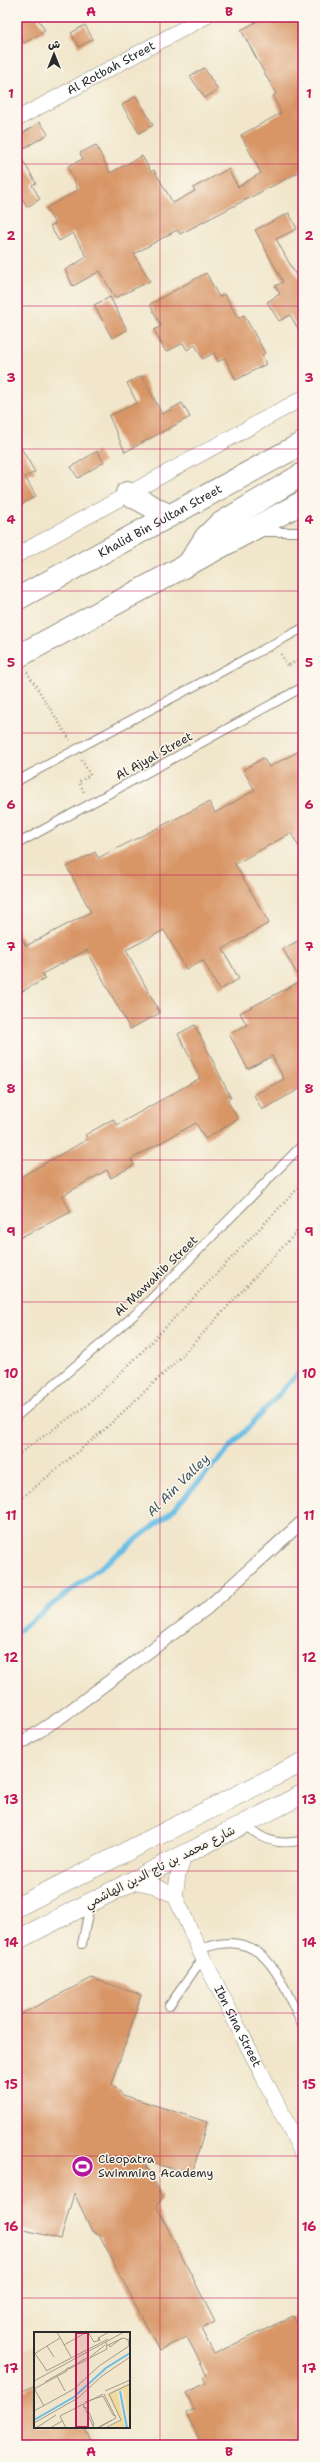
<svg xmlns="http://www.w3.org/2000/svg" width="320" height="2462" font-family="'Shantell Sans','Playpen Sans Arabic',sans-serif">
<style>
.built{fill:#ecd8ba}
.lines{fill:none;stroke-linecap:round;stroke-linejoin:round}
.stream{stroke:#68bee5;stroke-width:5}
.building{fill:#d89566}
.service-casing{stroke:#8e887b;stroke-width:10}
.pedestrian-casing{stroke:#8e887b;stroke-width:14}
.minor-casing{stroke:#8e887b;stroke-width:16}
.tertiary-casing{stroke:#8e887b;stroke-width:20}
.primary-casing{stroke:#8e887b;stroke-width:24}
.path{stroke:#8e887b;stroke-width:2.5;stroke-dasharray:1 3;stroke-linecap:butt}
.service{stroke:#fff;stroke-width:8}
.pedestrian{stroke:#fff;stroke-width:12}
.minor{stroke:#fff;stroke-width:15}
.tertiary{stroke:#fff;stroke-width:19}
.primary{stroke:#fff;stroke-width:22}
.grid{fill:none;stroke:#c2185b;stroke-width:1;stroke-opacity:0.55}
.labels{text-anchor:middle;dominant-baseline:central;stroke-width:3;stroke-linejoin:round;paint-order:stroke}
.street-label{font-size:12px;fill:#2b2b2b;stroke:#fbf7ec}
.poi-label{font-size:12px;fill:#2b2b2b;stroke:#fbf7ec;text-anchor:start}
.water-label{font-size:13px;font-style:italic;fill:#3d5763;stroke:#fbf7ec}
.inset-river{fill:none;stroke:#68bee5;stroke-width:2}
.inset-road{fill:none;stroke:#a29b8b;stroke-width:1}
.view{fill:#c2185b;fill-opacity:0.15;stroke:#c2185b;stroke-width:2}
.inset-edge{fill:none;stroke:#2b2b2b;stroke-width:2}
.neatline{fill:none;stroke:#c2185b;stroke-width:1.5}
.grid-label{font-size:13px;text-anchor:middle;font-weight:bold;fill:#c2185b}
</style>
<rect width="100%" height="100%" fill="#fbf7ec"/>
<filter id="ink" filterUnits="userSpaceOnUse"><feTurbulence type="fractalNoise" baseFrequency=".025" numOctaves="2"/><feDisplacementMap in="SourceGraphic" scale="8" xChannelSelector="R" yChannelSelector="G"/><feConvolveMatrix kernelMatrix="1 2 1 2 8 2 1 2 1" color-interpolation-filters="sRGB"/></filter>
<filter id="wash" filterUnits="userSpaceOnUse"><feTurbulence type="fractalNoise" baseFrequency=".012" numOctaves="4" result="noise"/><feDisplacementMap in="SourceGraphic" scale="16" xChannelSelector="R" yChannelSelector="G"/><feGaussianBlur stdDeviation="0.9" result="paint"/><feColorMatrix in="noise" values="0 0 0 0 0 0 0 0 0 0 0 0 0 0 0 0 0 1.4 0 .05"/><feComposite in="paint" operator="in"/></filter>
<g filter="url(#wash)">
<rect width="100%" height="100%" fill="#f1e6cb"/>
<!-- built -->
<path class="built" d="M35 2345V2427H90L99 2445H17V2354Z"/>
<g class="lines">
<!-- stream -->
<path class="stream" d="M17 1632 169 1514 303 1368"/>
</g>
<g id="blocks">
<!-- building -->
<g class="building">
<path d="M24 17H37L45 31 24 43 17 31V21Z"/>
<path d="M253 17H303V170L180 234 177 230 134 254 150 281 115 298 100 271 73 286 65 270 87 257 73 233 59 241 50 226 55 224 46 208 78 190 68 166 83 159 80 153 96 145 110 173 142 156 151 172 154 170 173 203 195 191 193 188 228 169 238 187 261 173 241 135 281 113 273 96 276 94 241 30 256 22Z"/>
<path d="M85 25 93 39 79 47 71 33Z"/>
<path d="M204 68 218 90 205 98 190 76Z"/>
<path d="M136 96 153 125 139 133 122 105Z"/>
<path d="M40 122 48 134 18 152 36 183 32 185 40 199 27 207 17 189V137Z"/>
<path d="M289 213 297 229 276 239 303 288V337L290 315 279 321 267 302 280 294 275 286 283 282 255 230Z"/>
<path d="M206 273 219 297 224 294 238 318 244 315 265 353 262 355 266 364 236 380 225 358 218 362 214 353 203 359 195 345 187 350 183 343 166 352 154 330 161 326 150 304Z"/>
<path d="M110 297 127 330 112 338 94 305Z"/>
<path d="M142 376 162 414 182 403 190 417 125 452 109 416 137 403 127 383Z"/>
<path d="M17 441 35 472 25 477 36 496 17 507Z"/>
<path d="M97 451 104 462 78 478 71 467Z"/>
<path d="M303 749V854L291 833 235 864 269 923 223 949 239 979 219 990 203 960 186 969 164 930 126 950 160 1013 130 1029 87 950 42 974 45 979 17 994V929L26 946 91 912 67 867 95 852 98 858 209 802 215 813 255 790 243 770 263 758 269 767Z"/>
<path d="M303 938V1087L262 1110 254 1095 284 1079 272 1056 248 1069 229 1034 247 1025 240 1013 301 981 283 949Z"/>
<path d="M195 1025 231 1098 227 1100 238 1119 205 1139 196 1123 131 1159 134 1165 111 1178 107 1170 62 1196 71 1212 17 1239V1179L88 1139 85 1135 113 1119 117 1125 200 1078 178 1034Z"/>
<path d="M92 1978 141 1995 112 2084 123 2095 207 2122 192 2174 144 2161 162 2198 157 2207 215 2322 201 2329 214 2354 293 2316 303 2336V2445H202L186 2413 194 2409 186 2393 206 2383 203 2377 207 2375 187 2337 159 2350 100 2236 92 2231 74 2193 61 2239 17 2228V2016Z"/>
<path d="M35 2385V2427H84L93 2445H17V2394Z"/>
</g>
</g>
</g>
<g filter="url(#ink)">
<use href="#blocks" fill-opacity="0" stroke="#8e887b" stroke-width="1"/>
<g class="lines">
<defs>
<g id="service">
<path d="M260 532H303"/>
<path d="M17 781 303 628"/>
<path d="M17 844 303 687"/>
<path d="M17 1416 140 1310 303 1144"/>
<path d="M245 1824C262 1841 280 1846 303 1840"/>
<path d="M82 1944 90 1905"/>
<path d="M199 1950C264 1923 280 1979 303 2026"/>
<path d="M169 2006 203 1958"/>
</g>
<path id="pedestrian" d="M17 1746 64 1715 206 1609 303 1521"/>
<g id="minor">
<path id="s1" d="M17 119 205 17"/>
<path d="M17 555 303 398"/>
<path id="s2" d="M185 1854 178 1875 175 1896 203 1958 303 2155"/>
<path d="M133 1881 155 1886 175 1896"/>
</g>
<g id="tertiary">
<path d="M17 1907 303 1762"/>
<path d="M17 1940 303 1794"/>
</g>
<g id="primary">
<path d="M127 493 169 516"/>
<path d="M189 563 206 537 218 525 303 474"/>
<path id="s3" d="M17 599 303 443"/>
<path d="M17 657 303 502"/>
</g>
</defs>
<!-- service casing -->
<use href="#service" class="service-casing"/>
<!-- pedestrian casing -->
<use href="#pedestrian" class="pedestrian-casing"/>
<!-- minor casing -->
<use href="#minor" class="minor-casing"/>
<!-- tertiary casing -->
<use href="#tertiary" class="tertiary-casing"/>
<!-- primary casing -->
<use href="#primary" class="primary-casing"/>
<!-- path -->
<g class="path">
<path d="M281 654 287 666 303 658"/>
<path d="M27 672 70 740"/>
<path d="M82 760 90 775 79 782 85 794"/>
<path d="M17 1455 86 1406 139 1355 303 1183"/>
<path d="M17 1502 104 1430 181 1357 303 1225"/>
</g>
<!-- service -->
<use href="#service" class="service"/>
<!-- pedestrian -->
<use href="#pedestrian" class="pedestrian"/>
<!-- minor -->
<use href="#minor" class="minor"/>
<!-- tertiary -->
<use href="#tertiary" class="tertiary"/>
<!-- primary -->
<use href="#primary" class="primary"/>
</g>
</g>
<!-- grid -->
<path class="grid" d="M160 17V2445M17 164H303M17 306H303M17 449H303M17 591H303M17 733H303M17 875H303M17 1018H303M17 1160H303M17 1302H303M17 1444H303M17 1587H303M17 1729H303M17 1871H303M17 2013H303M17 2156H303M17 2298H303"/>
<!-- icons -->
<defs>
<symbol id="stadium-disc" viewBox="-11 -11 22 22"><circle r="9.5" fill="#b5179e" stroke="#fbf7ec"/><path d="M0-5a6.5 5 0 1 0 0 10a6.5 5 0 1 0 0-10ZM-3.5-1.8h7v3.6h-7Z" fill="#fff"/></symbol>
</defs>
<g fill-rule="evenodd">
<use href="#stadium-disc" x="70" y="2154" width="25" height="25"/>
</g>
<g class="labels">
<!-- street labels -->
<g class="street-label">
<text stroke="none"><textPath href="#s1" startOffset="107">Al Rotbah Street</textPath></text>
<text stroke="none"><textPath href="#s3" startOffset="163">Khalid Bin Sultan Street</textPath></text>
<text transform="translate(154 756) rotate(-29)">Al Ajyal Street</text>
<text transform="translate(156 1276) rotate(-44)">Al Mawahib Street</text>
<text transform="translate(160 1867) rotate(-27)">شارع محمد بن تاج الدين الهاشمي</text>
<text stroke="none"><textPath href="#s2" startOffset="188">Ibn Sina Street</textPath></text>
</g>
<!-- poi labels -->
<g class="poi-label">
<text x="98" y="2159">Cleopatra<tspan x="98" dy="14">Swimming Academy</tspan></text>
</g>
<!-- water labels -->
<g class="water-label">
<text transform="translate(178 1485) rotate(-45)">Al Ain Valley</text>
</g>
</g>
<!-- overview -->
<g transform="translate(34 2332)">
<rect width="96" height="96" fill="#f1e6cb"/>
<path d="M96 51V96L89 58 83 59 91 96H73L87 88 73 62Z" fill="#eeda9e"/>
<path class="inset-river" d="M86 59 93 96M0 88 40 65 72 36 96 21"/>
<path class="inset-road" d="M23 0 37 25M54 0 60 10 66 8 65 5M65 9 64 6 75 0M30 13 53 0M75 13 76 15 88 6M13 14 20 25M72 14 89 6 95 8M0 20 13 39M0 22 26 6M56 25 71 13M34 35 35 37 73 17 72 10M12 39 74 7M23 44 31 59M0 49 90 0M11 50 54 25 53 21M0 56 10 74M0 57 33 39V36M71 59 96 48M51 70 69 64 79 83 82 84M49 72 60 96M49 75 53 76 60 92 59 94M0 79 40 57 65 34 95 14 94 8M26 84 69 62M26 84 32 96M0 91 44 66 68 44 96 25M2 96 22 83M16 96 28 89M63 96 78 88M64 96 82 86 70 62M71 96 87 88 75 62 96 52"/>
<path class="view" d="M42 1H54V95H42Z"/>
<rect width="96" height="96" class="inset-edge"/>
</g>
<!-- margin -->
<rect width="320" height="2462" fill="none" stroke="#fbf7ec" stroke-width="44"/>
<!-- north arrow -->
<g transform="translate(54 54)" stroke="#fbf7ec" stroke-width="3" paint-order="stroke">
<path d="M0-3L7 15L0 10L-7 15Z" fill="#2b2b2b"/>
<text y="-6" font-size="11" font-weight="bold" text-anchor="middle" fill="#2b2b2b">ش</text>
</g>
<rect x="22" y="22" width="276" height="2418" class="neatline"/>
<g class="grid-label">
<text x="91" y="16">A</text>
<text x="229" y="16">B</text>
<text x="11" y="98">1</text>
<text x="309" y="98">1</text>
<text x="11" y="240">2</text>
<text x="309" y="240">2</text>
<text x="11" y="382">3</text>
<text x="309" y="382">3</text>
<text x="11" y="524">4</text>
<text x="309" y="524">4</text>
<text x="11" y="667">5</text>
<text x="309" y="667">5</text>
<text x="11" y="809">6</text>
<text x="309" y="809">6</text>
<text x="11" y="951">7</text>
<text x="309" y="951">7</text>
<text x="11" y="1093">8</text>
<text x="309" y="1093">8</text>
<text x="11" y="1236">9</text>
<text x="309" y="1236">9</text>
<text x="11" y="1378">10</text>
<text x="309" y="1378">10</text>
<text x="11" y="1520">11</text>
<text x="309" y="1520">11</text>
<text x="11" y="1662">12</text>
<text x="309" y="1662">12</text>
<text x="11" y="1804">13</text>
<text x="309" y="1804">13</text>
<text x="11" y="1947">14</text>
<text x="309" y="1947">14</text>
<text x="11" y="2089">15</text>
<text x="309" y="2089">15</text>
<text x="11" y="2231">16</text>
<text x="309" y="2231">16</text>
<text x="11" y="2373">17</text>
<text x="309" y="2373">17</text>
<text x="91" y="2456">A</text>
<text x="229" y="2456">B</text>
</g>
</svg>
